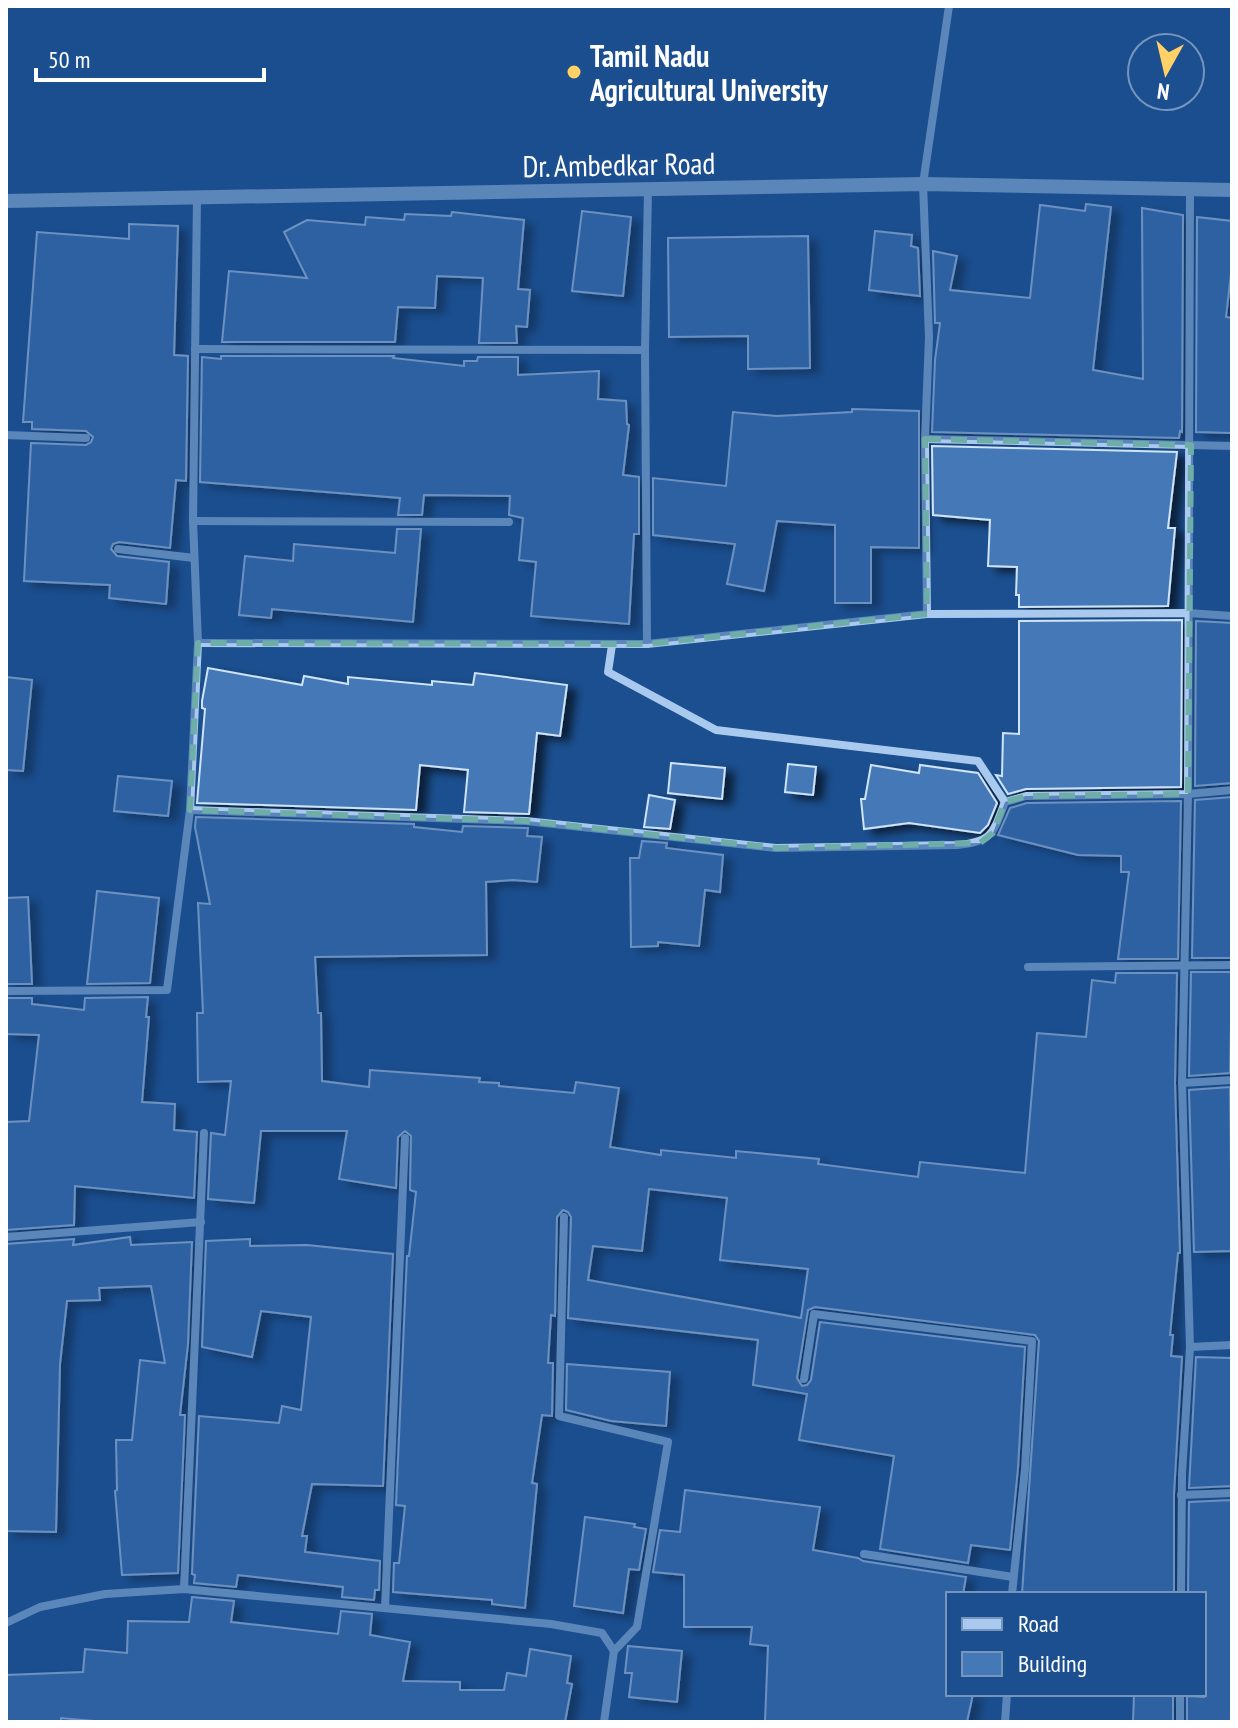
<svg xmlns="http://www.w3.org/2000/svg" width="1238" height="1728" font-family="'PT Sans Narrow',sans-serif">
<style>
.building{fill:#4478b7;stroke:#cfe3fa;stroke-width:2;fill-rule:evenodd;filter:url(#shadow)}
.lines{fill:none;stroke-linecap:round;stroke-linejoin:round}
.minor{stroke:#a9c9ee;stroke-width:8}
.tertiary{stroke:#a9c9ee;stroke-width:14}
.marked{fill:none;stroke:#6fada8;stroke-width:6;stroke-dasharray:16 10;stroke-linejoin:round}
.poi-dot{fill:#ffd166;stroke:#1b4f8f;stroke-width:3}
.labels{text-anchor:middle;dominant-baseline:central;stroke-width:7;stroke-linejoin:round;paint-order:stroke}
.poi-label{font-size:30px;font-weight:bold;fill:#fff;stroke:#1b4f8f;text-anchor:start}
.street-label{font-size:30px;fill:#fff;stroke:#1b4f8f}
</style>
<defs>
<filter id="shadow"><feDropShadow dx="9" dy="5" stdDeviation="4" flood-color="#0009"/></filter>
</defs>
<rect width="100%" height="100%" fill="#1b4f8f"/>
<!-- building -->
<g class="building">
<path d="M1086 204 1111 207 1093 370 1143 379 1142 208 1183 215 1182 432 1180 431 1179 438 932 432 935 360 940 323H935L933 251 957 256 950 290 1030 298 1040 205 1085 211Z"/>
<path d="M582 211 631 217 623 296 572 291Z"/>
<path d="M452 212 524 220 518 289 530 290 527 327 516 326 517 343H479L483 278 437 276 435 308 398 307 395 342H222L229 271 307 278 284 232 307 220 365 225 366 217 404 220 405 214 451 216Z"/>
<path d="M1197 217 1232 221V265L1226 317 1232 318V433L1196 432Z"/>
<path d="M129 224 178 226 174 355 188 356 186 481 176 480 170 548 119 542 113 544 111 549 117 556 169 562 166 604 109 598 110 585 24 581 31 443 86 445 91 442 93 437 86 431 32 429V422H23L37 232 129 239Z"/>
<path d="M875 231 912 235 911 246 918 248 920 296 869 290Z"/>
<path d="M808 236 810 368 748 369V336L669 337 668 238Z"/>
<path d="M221 356H394L393 358 464 366V361H477L478 357H518V375L599 371 598 399 626 401 627 424 629 425 623 475 639 477V534H634L629 624 531 616 536 562 519 560 523 518 509 515 510 496 424 495 422 515H398L400 498 200 482 202 357 221 359Z"/>
<path d="M852 409 919 411V548L871 547V603H835V525L777 521 764 591 727 584 735 544 653 535V478L726 486 733 412 777 416 852 412Z"/>
<path d="M932 446 1177 452 1168 528H1175L1168 606 1019 607V595H1016L1017 567 988 566 990 520 933 515Z"/>
<path d="M397 529H421L413 622 272 609 271 618 239 615 245 556 293 561 294 544 395 553Z"/>
<path d="M1182 620 1181 787 1026 789 1008 794 996 775 1002 776 1003 733 1019 734V621Z"/>
<path d="M1196 621 1232 623V783L1195 786Z"/>
<path d="M208 668 302 685 304 676 348 684V677L432 685V681L473 685 475 673 567 685 560 736 537 733 529 814 464 812 468 770 420 765 416 810 197 803 205 709 202 708V701Z"/>
<path d="M6 677 32 680 23 771 6 770Z"/>
<path d="M671 763 725 768 722 799 668 793Z"/>
<path d="M788 764 816 767 813 795 785 792Z"/>
<path d="M871 765 919 773 920 765 978 773 997 803 988 825 980 833 909 823 864 829 861 799H865Z"/>
<path d="M118 776 172 781 168 816 114 811Z"/>
<path d="M649 795 675 800 670 829 644 827Z"/>
<path d="M1232 797V958H1192L1195 800Z"/>
<path d="M1181 801 1178 959H1118L1129 872H1121V856L1078 855 998 835 1010 808 1027 803Z"/>
<path d="M196 817 414 824V827L462 832 463 826 526 828H528L527 836 542 837 537 882 513 880 486 882 487 955 315 957 318 1013H321L322 1081 369 1087 370 1070 480 1078 479 1082 499 1083V1086L574 1093 576 1082 619 1088 610 1147 661 1155V1150L736 1158V1151L819 1159 818 1164 918 1177 920 1162 1025 1173 1037 1033 1086 1037 1092 980 1115 983 1116 973H1177L1175 1083 1180 1253H1178L1170 1335H1173L1171 1356 1182 1357 1174 1494V1594H1022L1039 1341 1035 1335 815 1307 808 1310 797 1378 802 1386 807 1385 811 1380 820 1322 1025 1347 1018 1468 1010 1550 971 1545 968 1563 880 1549 894 1456 799 1440 807 1394 753 1385 758 1340 568 1318 571 1217 568 1212 563 1210 557 1217 555 1316 551 1315 548 1363H553L552 1416 542 1415 532 1483 537 1484 525 1608 492 1604V1600L393 1592 394 1563H399L405 1506 396 1505 407 1256H409L416 1192 410 1190 411 1136 405 1131 398 1137 396 1188 339 1179 347 1131H261L254 1203 208 1199 211 1133 225 1135 231 1081 198 1082 197 1013H203L198 903 210 904 195 827ZM649 1189 727 1198 720 1260 808 1269 801 1318 588 1280 593 1246 642 1251Z"/>
<path d="M642 841 667 843 666 848 723 855 720 892 705 890 699 946 658 942V946L631 947 630 858H639Z"/>
<path d="M97 891 159 898 150 983 87 984Z"/>
<path d="M28 897 32 984H6V898Z"/>
<path d="M1191 972H1232L1230 1073 1189 1076Z"/>
<path d="M148 997 146 1017H149L142 1102 175 1104 174 1130 197 1132 194 1198 75 1186 74 1225 6 1230V1122L29 1121 39 1035 6 1034V998H32V1004L84 1010 85 998Z"/>
<path d="M1230 1087 1232 1251 1194 1252 1189 1090Z"/>
<path d="M130 1237 131 1245 192 1242 188 1344 180 1415H185L178 1573 122 1575 115 1491 117 1490 116 1440H132L140 1360 165 1363 151 1286 99 1288 100 1300 67 1301 60 1364 56 1532 6 1531V1244L74 1239 73 1245Z"/>
<path d="M250 1239V1246L307 1245 393 1254 383 1486 312 1484 302 1536H307L305 1552 380 1561 379 1590H375L374 1600 342 1597 343 1587 238 1575 236 1587 194 1583 195 1575 192 1574 199 1416 279 1423 282 1406 301 1410 311 1317 261 1311 252 1357 202 1347 206 1241Z"/>
<path d="M1196 1357 1232 1358V1486L1189 1488Z"/>
<path d="M567 1364 670 1372 666 1426 611 1421 566 1410Z"/>
<path d="M685 1490 820 1507 813 1550 858 1558 863 1561 966 1577 963 1594H948V1694H973L967 1722H765L768 1646 750 1644 752 1627H684V1575L653 1572 660 1530 680 1532Z"/>
<path d="M1232 1500V1722H1187V1696L1204 1697V1594H1188L1189 1502Z"/>
<path d="M585 1517 635 1524 634 1527 646 1529 639 1570 629 1569 623 1613 574 1606Z"/>
<path d="M192 1597 234 1601 231 1622 338 1634 341 1611 372 1614 370 1635 410 1642 403 1681 460 1682V1690H504L507 1673 526 1676 530 1649 571 1656 567 1683 572 1684 565 1722H105L61 1718V1722H6V1675L83 1672 85 1649 127 1653 128 1621 189 1622Z"/>
<path d="M628 1646 682 1651 677 1702 629 1697 632 1673H625Z"/>
<path d="M1134 1694 1173 1696V1722H1133Z"/>
</g>
<g class="lines">
<!-- minor -->
<g class="minor">
<path d="M1190 189 1188 794 1182 1083 1190 1347"/>
<path d="M195 349 645 350"/>
<path d="M6 435 86 438"/>
<path d="M925 439 1232 446"/>
<path d="M193 521 509 522"/>
<path d="M118 549 194 558"/>
<path d="M927 614 925 439 929 337 923 184 949 6"/>
<path d="M198 643 647 644 645 350 648 189"/>
<path d="M647 644 927 614 1188 613 1232 616"/>
<path d="M612 645 608 672 716 730 978 761 1005 802"/>
<path d="M190 810 526 821 776 848 957 845C993 842 993 833 1005 802L1026 796 1188 794 1232 790"/>
<path d="M1028 967 1232 965"/>
<path d="M6 991 167 990 190 810 198 643 193 521 197 198"/>
<path d="M1182 1083 1232 1080"/>
<path d="M564 1217 559 1416 668 1442 637 1627 614 1651"/>
<path d="M6 1237 201 1222"/>
<path d="M804 1379 814 1314 1032 1341 1025 1469 1012 1594"/>
<path d="M1181 1495 1232 1493"/>
<path d="M864 1554 1013 1577"/>
<path d="M184 1589 204 1133"/>
<path d="M1181 1594 1182 1474 1190 1347 1232 1345"/>
<path d="M385 1608 405 1138"/>
<path d="M6 1623 40 1607 105 1594 184 1589 551 1624 602 1633 614 1651 604 1722"/>
<path d="M1005 1722 1007 1694"/>
<path d="M1180 1722V1694"/>
</g>
<!-- tertiary -->
<path class="tertiary" d="M6 201 923 184 1232 190"/>
</g>
<!-- marked area -->
<path d="M0 0H1238V1728H0ZM925 439 1191 445 1188 794 1026 796 1005 802 993 833 980 843 776 848 526 821 190 810 198 643 647 644 927 614Z" fill="#1b4f8f" fill-opacity=".55" fill-rule="evenodd"/>
<path class="marked" d="M925 439 1191 445 1188 794 1026 796 1005 802 993 833 980 843 776 848 526 821 190 810 198 643 647 644 927 614Z"/>
<!-- markers -->
<circle class="poi-dot" cx="574" cy="72" r="8"/>
<g class="labels">
<!-- poi labels -->
<g class="poi-label">
<text x="590" y="55">Tamil Nadu<tspan x="590" dy="34">Agricultural University</tspan></text>
</g>
<!-- street labels -->
<g class="street-label">
<text transform="translate(619 164) rotate(-1)">Dr. Ambedkar Road</text>
</g>
</g>
<!-- border -->
<rect width="1238" height="1728" fill="none" stroke="#ffffff" stroke-width="16"/>
<!-- legend -->
<rect x="946" y="1592" width="260" height="104" fill="#1b4f8f" stroke="#7695bc" stroke-width="2"/>
<rect x="962" y="1618" width="40" height="12" fill="#a9c9ee" stroke="#7695bc" stroke-width="2"/>
<text x="1018" y="1632" font-size="24" fill="#ffffff">Road</text>
<rect x="962" y="1652" width="40" height="24" fill="#4478b7" stroke="#7695bc" stroke-width="2"/>
<text x="1018" y="1672" font-size="24" fill="#ffffff">Building</text>
<!-- north arrow -->
<g transform="translate(1166 72) rotate(188)"><circle r="38" fill="#1b4f8f" stroke="#7695bc" stroke-width="2"/>
<path d="M0-6L14 30L0 20L-14 30Z" fill="#ffd166"/>
<text y="-12" font-size="22" font-weight="bold" text-anchor="middle" fill="#ffffff">N</text>
</g>
<!-- scale -->
<path d="M36 68v12h228v-12" fill="none" stroke="#ffffff" stroke-width="4"/>
<text x="48" y="68" font-size="24" fill="#ffffff" stroke="#1b4f8f" stroke-width="6" paint-order="stroke">50 m</text>
</svg>
